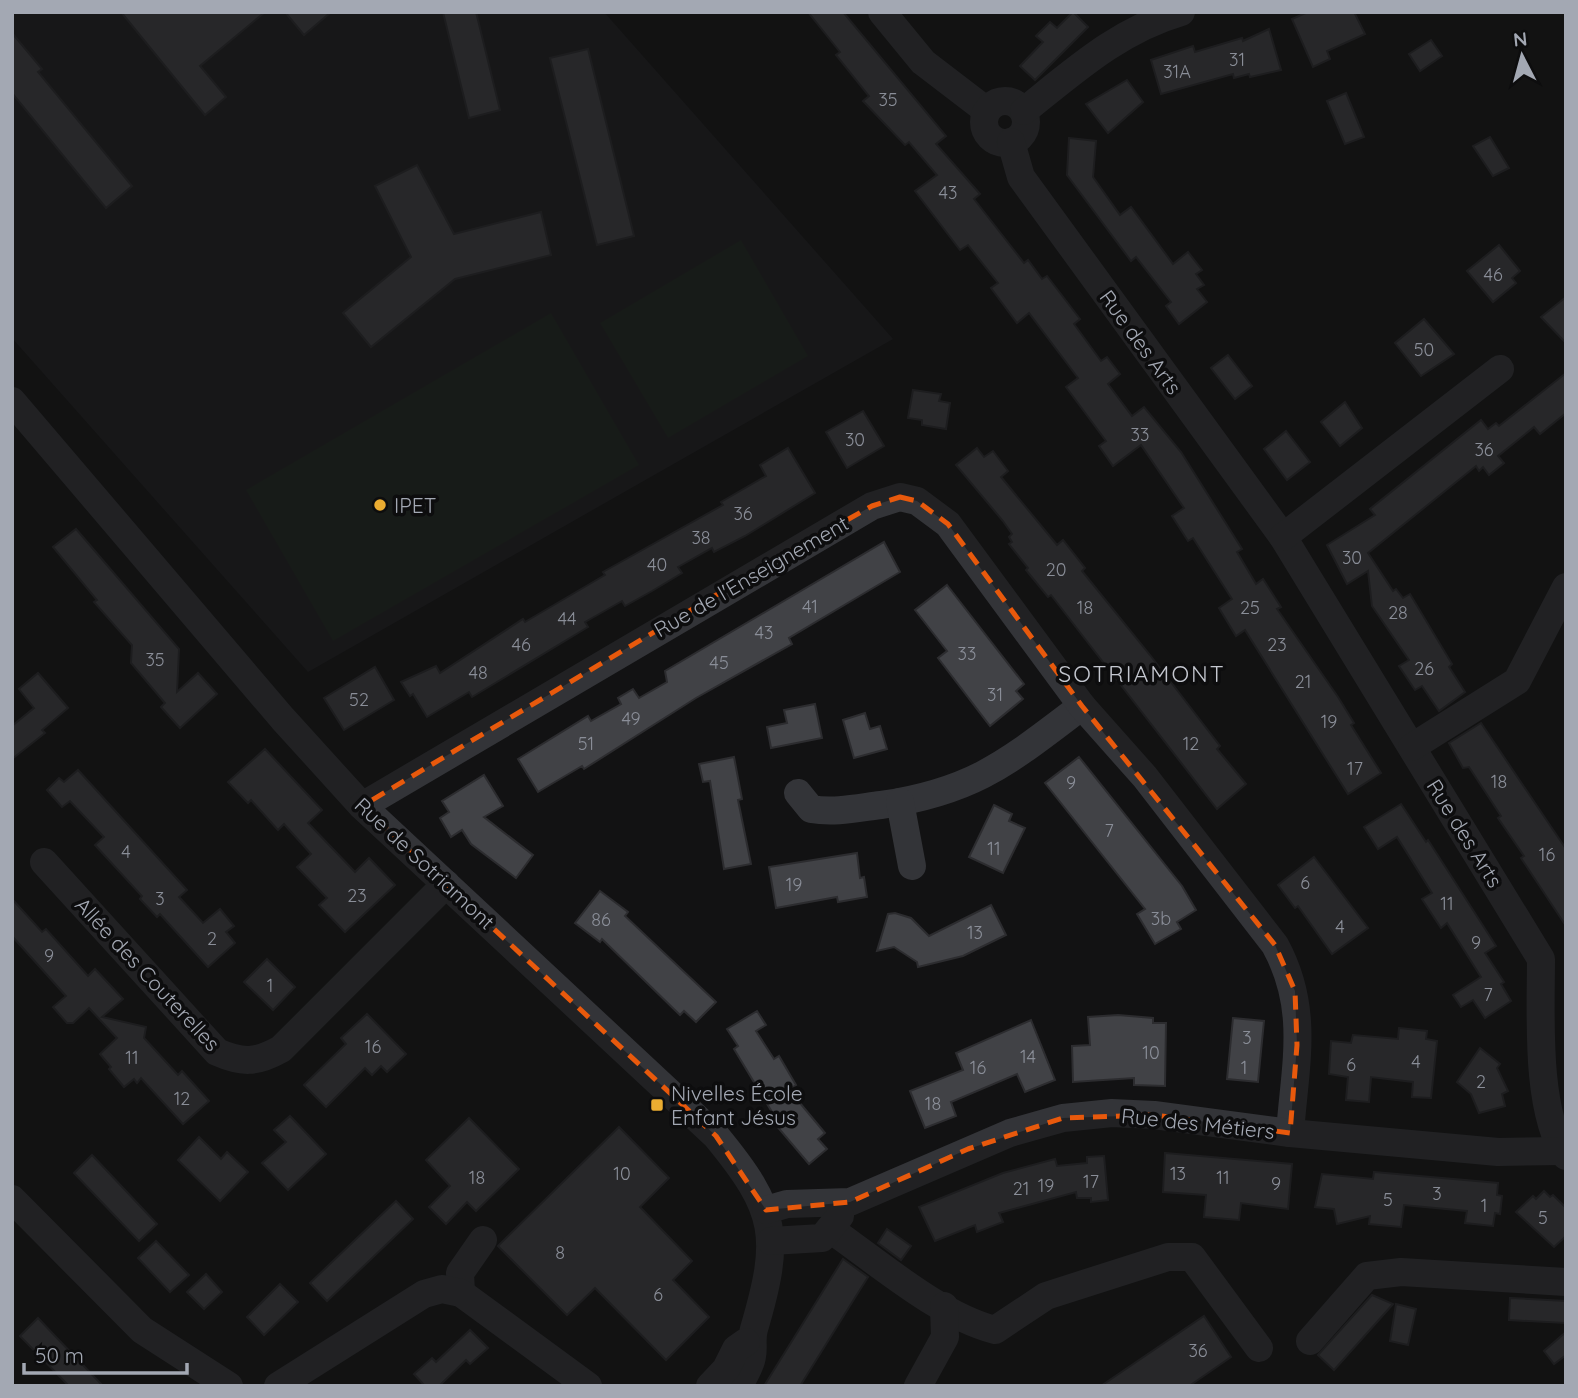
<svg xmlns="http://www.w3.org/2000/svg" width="1578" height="1398" font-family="Quicksand,sans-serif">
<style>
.built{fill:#1e1e20}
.green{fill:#1e261f}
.building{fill:#414246;stroke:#2c2c2f;stroke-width:2}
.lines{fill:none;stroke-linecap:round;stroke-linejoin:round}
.minor{stroke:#333438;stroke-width:28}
.marked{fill:none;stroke:#e8590c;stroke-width:5;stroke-dasharray:14 9;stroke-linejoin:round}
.poi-dot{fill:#ebad31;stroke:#0d0d0e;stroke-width:2.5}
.labels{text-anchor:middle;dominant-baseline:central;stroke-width:7;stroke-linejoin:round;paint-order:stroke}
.number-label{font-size:18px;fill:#8a8e98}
.street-label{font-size:21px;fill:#a3a8b3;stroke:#0d0d0e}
.poi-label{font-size:21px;fill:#a3a8b3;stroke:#0d0d0e;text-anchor:start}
.neighbourhood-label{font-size:23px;letter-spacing:2px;fill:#c4c7cf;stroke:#0d0d0e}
</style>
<rect width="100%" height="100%" fill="#121213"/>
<!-- built -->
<path class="built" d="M12 12H604L893 339 308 672 12 338Z"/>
<!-- green -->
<g class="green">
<path d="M741 240 808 356 668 438 600 323Z"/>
<path d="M551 313 639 465 333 641 246 490Z"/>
</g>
<!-- building -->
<g class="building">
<path d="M121 12H265L200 66 226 97 205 115Z"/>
<path d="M285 12H331L304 35Z"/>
<path d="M443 12H476L500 110 469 118Z"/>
<path d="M808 12H843L946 136 936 144 980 194 974 199 1024 263 1028 260 1042 279 1047 276 1080 319 1074 324 1101 361 1107 357 1120 374 1108 384 1132 416 1144 407 1181 452 1242 549 1237 552 1256 584 1263 579 1281 607 1277 609 1338 697 1354 723 1351 725 1381 773 1348 794 1245 630 1236 636 1219 608 1232 599 1193 538 1188 541 1172 516 1184 508 1141 445 1113 466 1099 446 1106 441 1066 387 1078 378 1029 313 1017 323 991 288 998 283 968 245 960 250 915 191 937 175 909 142 905 145 863 101 869 96 836 55 840 52Z"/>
<path d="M1073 12 1088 27 1035 80 1020 66 1043 42 1036 36 1050 22 1057 28Z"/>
<path d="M1308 12H1354L1365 34 1327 51 1330 59 1313 67 1292 19Z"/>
<path d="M1269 29 1281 70 1250 77 1249 74 1234 78 1233 74 1161 94 1151 60 1193 46 1195 52 1242 38 1243 41Z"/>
<path d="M12 33 42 69 38 72 132 186 106 208 12 93Z"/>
<path d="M1431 40 1442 56 1420 71 1409 54Z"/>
<path d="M588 49 634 236 597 245 550 58Z"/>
<path d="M1127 80 1143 102 1108 133 1086 104Z"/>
<path d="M1346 93 1364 137 1345 144 1327 101Z"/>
<path d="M1490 137 1509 168 1493 176 1473 146Z"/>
<path d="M1069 138 1096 141 1093 177 1120 215 1131 207 1173 264 1188 252 1202 270 1196 274 1204 285 1197 289 1207 302 1179 324 1166 306 1171 302 1136 257 1131 261 1067 175Z"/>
<path d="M417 165 454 234 541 212 551 255 455 279 371 347 343 313 411 257 375 186Z"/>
<path d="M1499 245 1520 271 1512 278 1516 283 1493 302 1467 271Z"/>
<path d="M1566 297V343L1541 317Z"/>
<path d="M1424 319 1454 354 1421 376 1395 343Z"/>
<path d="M1228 355 1252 386 1235 399 1211 368Z"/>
<path d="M1566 373V413L1540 434 1534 427 1498 456 1504 463 1489 475 1483 467 1479 471 1476 466 1368 553 1393 591 1396 589 1403 598 1410 594 1452 664 1449 667 1465 692 1439 711 1422 686 1415 690 1399 666 1409 660 1372 606 1368 571 1347 584 1327 545 1375 515 1370 509 1481 420 1488 429 1496 423 1499 426Z"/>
<path d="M913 390 941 394 939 401 950 403 946 429 922 425V420L908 418Z"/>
<path d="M1345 402 1362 428 1340 446 1321 422Z"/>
<path d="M863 411 884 446 847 468 826 432Z"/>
<path d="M1286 431 1310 462 1287 480 1264 449Z"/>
<path d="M788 448 815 493 745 536 714 552 712 548 678 567 682 573 652 591 625 606 622 601 585 622 588 627 472 697 469 692 427 717 413 694 410 696 401 682 436 666 440 673 523 619 525 622 605 575 603 572 723 505 721 502 766 476 760 465Z"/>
<path d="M977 448 984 457 993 451 1008 471 1001 477 1057 545 1063 540 1085 568 1082 571 1150 655 1220 746 1217 749 1246 784 1217 809 1051 595 1048 597 1026 570 1028 568 1009 544 1012 542 1009 537 1012 534 1003 521 956 465Z"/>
<path d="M76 529 179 649 177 692 198 673 217 694 180 728 161 707 165 703 131 663 132 645 94 602 97 600 53 547Z"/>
<path d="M884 542 900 572 789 638 792 644 696 698 584 769 582 766 538 792 518 759 588 716 591 721 621 704 618 698 633 689 639 698 667 682 665 671Z"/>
<path d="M947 585 1024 684 1016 691 1023 699 990 726 938 658 947 651 915 610Z"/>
<path d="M375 667 394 700 344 730 324 698Z"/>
<path d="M38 673 68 708 42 730 45 733 12 759V726L34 708 19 689Z"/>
<path d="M815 704 822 738 771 748 767 727 787 723 784 710Z"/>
<path d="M865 713 870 729 880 726 887 749 854 758 843 720Z"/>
<path d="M1481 723 1566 849V926L1521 858 1524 856 1498 818 1501 816 1469 767 1463 768 1449 743Z"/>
<path d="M265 749 322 810 308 823 355 872 369 858 395 885 345 932 319 905 327 898 297 867 311 854 284 824 278 830 251 800 248 803 228 782Z"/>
<path d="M734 757 742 799 738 800 751 864 724 869 710 781 703 782 699 764Z"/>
<path d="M1079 757 1182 886 1196 910 1177 922 1181 929 1155 944 1137 914 1145 909 1045 783Z"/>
<path d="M78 770 187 890 179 897 203 923 220 909 234 926 226 932 235 943 208 967 160 914 157 917 140 899 142 896 95 845 104 837 70 801 62 807 47 790 59 778 64 782Z"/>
<path d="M484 775 503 806 484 817 533 855 516 878 471 844 462 830 451 837 440 818 449 812 442 801Z"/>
<path d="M1401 804 1426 842 1428 840 1496 946 1485 953 1504 982 1501 984 1511 1001 1485 1018 1473 1000 1461 1007 1453 995 1481 977 1447 923 1441 928 1422 899 1432 893 1397 837 1378 849 1364 827Z"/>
<path d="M994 805 1012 814 1009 821 1025 828 1003 873 969 857Z"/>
<path d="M857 853 860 878 864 877 867 897 838 902 837 897 776 908 769 867Z"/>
<path d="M1314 857 1368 928 1332 954 1298 906 1295 908 1278 885Z"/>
<path d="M600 891 628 912 625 916 716 1002 696 1022 684 1011 680 1015 602 939 600 942 575 923Z"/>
<path d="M12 899 42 932 46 929 88 976 95 969 123 999 102 1017 146 1027 144 1038 178 1075 182 1071 209 1101 183 1124 141 1078 137 1083 134 1079 124 1087 109 1069 111 1067 100 1054 117 1038 89 1008 73 1023H67L53 1007 66 996 12 936Z"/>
<path d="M991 905 1006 935 963 956 918 967 917 962 894 947 877 951 888 914 895 913 911 918 929 936Z"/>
<path d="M267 959 295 987 273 1010 244 982Z"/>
<path d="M757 1011 766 1025 756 1031 774 1059 779 1056 796 1085 789 1090 825 1133 818 1139 827 1149 809 1164 775 1124 778 1122 734 1049 738 1046 727 1029Z"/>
<path d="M367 1014 406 1054 387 1072 381 1066 372 1075 365 1068 326 1107 304 1085 346 1044 341 1038Z"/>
<path d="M1118 1015 1153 1018V1023H1166L1165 1086 1134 1085V1078L1073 1082 1072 1046 1090 1045 1088 1017Z"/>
<path d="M1233 1018 1264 1021 1258 1082 1227 1079Z"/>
<path d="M1031 1020 1055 1080 1025 1092 1017 1074 951 1102 956 1116 925 1128 910 1091 963 1070 956 1053Z"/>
<path d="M1399 1028 1427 1031 1426 1039 1437 1041 1431 1098 1412 1097 1413 1082 1371 1077 1369 1102 1346 1100 1348 1077 1329 1074 1331 1041 1351 1043 1353 1035 1398 1039Z"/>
<path d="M1480 1048 1500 1064 1497 1068 1508 1091 1502 1094 1505 1106 1479 1113 1471 1094 1457 1082Z"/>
<path d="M290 1116 326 1154 288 1190 262 1163 286 1142 274 1130Z"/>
<path d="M469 1118 519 1169 476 1211 467 1202 446 1224 429 1207 450 1186 426 1160Z"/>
<path d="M619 1127 669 1178 640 1207 692 1261 673 1280 709 1317 666 1360 595 1288 567 1315 498 1246Z"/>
<path d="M199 1137 221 1159 227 1152 248 1172 220 1201 178 1160Z"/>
<path d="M1165 1153 1292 1164 1288 1209 1241 1203 1239 1220 1204 1217 1206 1195 1163 1192Z"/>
<path d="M92 1155 157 1224 139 1241 74 1173Z"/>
<path d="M1104 1156 1108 1200 1091 1202V1198H1077L1076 1192 999 1213 1003 1222 977 1232 975 1225 935 1241 919 1207 1003 1173 1055 1159 1057 1166 1087 1163V1157Z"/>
<path d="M1374 1172 1498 1183 1497 1195 1502 1196 1500 1214 1495 1213 1493 1226 1465 1223 1467 1211 1404 1205 1401 1227 1369 1224 1370 1216 1337 1224 1334 1209 1315 1207 1322 1174 1373 1179Z"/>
<path d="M1544 1191 1550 1197 1553 1195 1566 1208V1236L1554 1247 1516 1212 1533 1196 1536 1199Z"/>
<path d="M396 1201 413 1219 327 1301 310 1283Z"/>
<path d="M887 1229 911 1246 901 1260 878 1243Z"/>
<path d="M156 1241 189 1275 170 1292 138 1258Z"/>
<path d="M843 1259 868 1277 856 1296 800 1386H764Z"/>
<path d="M206 1274 222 1292 204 1309 187 1292Z"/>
<path d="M280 1284 298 1302 264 1335 247 1317Z"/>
<path d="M1372 1295 1393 1304 1334 1370 1318 1355Z"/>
<path d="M1510 1298 1566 1301V1323L1509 1320Z"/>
<path d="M1396 1304 1416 1309 1408 1345 1390 1341Z"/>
<path d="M1204 1316 1231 1357 1189 1386H1101Z"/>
<path d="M38 1318 55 1336 103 1386H69L20 1336Z"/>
<path d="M470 1330 488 1348 470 1364 466 1360 439 1386H425L414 1374 432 1358 436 1362Z"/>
<path d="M1566 1332V1355L1554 1364 1544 1351Z"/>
</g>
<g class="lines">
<!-- minor -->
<g class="minor">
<path d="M882 12 923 62 987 111"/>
<circle cx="1005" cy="122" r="21"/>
<path d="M1024 111C1074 71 1119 30 1181 12"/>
<path d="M1011 142 1021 177 1283 537 1541 959C1541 1012 1535 1111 1566 1156"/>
<path d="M12 401 283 719 362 806 716 1136C778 1211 781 1237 754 1329 751 1339 754 1347 752 1356 751 1366 743 1377 739 1386"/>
<path d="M1283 537 1500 369"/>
<path d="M1412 747 1517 681 1566 587"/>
<path d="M798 793 811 809C835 813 857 808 881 805 976 791 1009 761 1082 706"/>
<path d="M900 802 912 866"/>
<path d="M362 806 872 506 900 497 917 501 948 524 1082 706 1145 777 1275 945C1310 1009 1295 1064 1290 1133"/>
<path d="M44 862 217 1052C242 1063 256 1063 281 1049L446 884"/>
<path d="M12 1199 142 1330 229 1386"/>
<path d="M766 1210 787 1204 850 1202 1010 1133 1063 1118 1112 1113 1154 1115 1290 1133 1498 1152 1562 1151"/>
<path d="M830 1229C879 1263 938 1315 995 1330L1046 1296 1168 1257H1192L1259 1348"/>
<path d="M771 1241 822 1238 840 1216"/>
<path d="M461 1293 460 1273 483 1240"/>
<path d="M1310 1341 1367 1276 1401 1272 1566 1282"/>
<path d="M278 1386 424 1294 442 1289 461 1293 588 1386"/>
<path d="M710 1386 726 1369 736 1349 746 1342"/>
<path d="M918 1386 945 1337 944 1306"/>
</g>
</g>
<!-- marked area -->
<path d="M0 0H1578V1398H0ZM900 497 917 501 948 524 1082 706 1275 945 1295 991 1297 1045 1290 1133 1154 1115 1063 1118 968 1149 850 1202 766 1210 716 1136 362 806 775 560 872 506Z" fill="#121213" fill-opacity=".55" fill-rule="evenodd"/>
<path class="marked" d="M900 497 917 501 948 524 1082 706 1275 945 1295 991 1297 1045 1290 1133 1154 1115 1063 1118 968 1149 850 1202 766 1210 716 1136 362 806 775 560 872 506Z"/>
<!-- markers -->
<g class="poi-dot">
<circle cx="380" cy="505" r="7"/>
<rect x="650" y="1098" width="14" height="14" rx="3.5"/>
</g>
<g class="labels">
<!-- number labels -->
<g class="number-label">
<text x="1237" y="59">31</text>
<text x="1177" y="71">31A</text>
<text x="888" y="99">35</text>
<text x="948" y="192">43</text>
<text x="1493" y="274">46</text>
<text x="1424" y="349">50</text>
<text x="1140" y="434">33</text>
<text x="855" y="439">30</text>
<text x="1484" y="449">36</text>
<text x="743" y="513">36</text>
<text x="701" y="537">38</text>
<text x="1352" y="557">30</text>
<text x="657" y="564">40</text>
<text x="1056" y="569">20</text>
<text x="810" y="606">41</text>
<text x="1085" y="607">18</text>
<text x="1250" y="607">25</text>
<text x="1398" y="612">28</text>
<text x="567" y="618">44</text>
<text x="764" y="632">43</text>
<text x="521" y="644">46</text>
<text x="1277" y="644">23</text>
<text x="967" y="653">33</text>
<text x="155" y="659">35</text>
<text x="719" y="662">45</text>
<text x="1424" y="668">26</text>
<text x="478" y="672">48</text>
<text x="1303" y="681">21</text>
<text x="995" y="694">31</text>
<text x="359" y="699">52</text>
<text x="631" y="718">49</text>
<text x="1329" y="721">19</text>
<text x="586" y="743">51</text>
<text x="1191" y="743">12</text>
<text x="1355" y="768">17</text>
<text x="1499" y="781">18</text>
<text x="1071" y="782">9</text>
<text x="1109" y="830">7</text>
<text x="994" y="848">11</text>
<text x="126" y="851">4</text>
<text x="1547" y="854">16</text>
<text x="1305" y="882">6</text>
<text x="794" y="884">19</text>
<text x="357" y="895">23</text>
<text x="160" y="898">3</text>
<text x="1447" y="903">11</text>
<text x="1161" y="918">3b</text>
<text x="601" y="919">86</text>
<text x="1340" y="926">4</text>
<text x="975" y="932">13</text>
<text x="212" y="938">2</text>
<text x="1476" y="942">9</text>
<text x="49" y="955">9</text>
<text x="270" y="985">1</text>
<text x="1488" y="994">7</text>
<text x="1247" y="1037">3</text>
<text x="373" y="1046">16</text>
<text x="1151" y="1052">10</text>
<text x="1028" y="1056">14</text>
<text x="132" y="1057">11</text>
<text x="1416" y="1061">4</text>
<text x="1351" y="1064">6</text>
<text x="978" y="1067">16</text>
<text x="1244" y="1067">1</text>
<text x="1481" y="1081">2</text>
<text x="182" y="1098">12</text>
<text x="933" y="1103">18</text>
<text x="622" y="1173">10</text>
<text x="1178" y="1173">13</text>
<text x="477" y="1177">18</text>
<text x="1223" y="1177">11</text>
<text x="1091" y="1181">17</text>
<text x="1276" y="1183">9</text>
<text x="1046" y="1185">19</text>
<text x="1021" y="1188">21</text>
<text x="1437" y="1193">3</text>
<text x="1388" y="1199">5</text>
<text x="1484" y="1205">1</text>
<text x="1543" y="1217">5</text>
<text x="560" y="1252">8</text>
<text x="658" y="1294">6</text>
<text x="1198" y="1350">36</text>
</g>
<!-- street labels -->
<g class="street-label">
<text transform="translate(1141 342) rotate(54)">Rue des Arts</text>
<text transform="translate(751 576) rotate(-30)">Rue de l'Enseignement</text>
<text transform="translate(1465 833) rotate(58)">Rue des Arts</text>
<text transform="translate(425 863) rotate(43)">Rue de Sotriamont</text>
<text transform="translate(148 974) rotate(47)">Allée des Couterelles</text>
<text transform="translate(1198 1123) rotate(6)">Rue des Métiers</text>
</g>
<!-- poi labels -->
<g class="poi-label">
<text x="394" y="505">IPET</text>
<text x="671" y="1093">Nivelles École<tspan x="671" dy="24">Enfant Jésus</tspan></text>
</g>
<!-- neighbourhood labels -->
<g class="neighbourhood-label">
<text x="1142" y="673">SOTRIAMONT</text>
</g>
</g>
<!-- border -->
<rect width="1578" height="1398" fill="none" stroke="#a3a8b3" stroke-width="28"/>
<!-- north arrow -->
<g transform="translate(1522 56) rotate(354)" stroke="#0d0d0e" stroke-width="5" paint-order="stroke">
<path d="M0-5L12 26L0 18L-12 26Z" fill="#a3a8b3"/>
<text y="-10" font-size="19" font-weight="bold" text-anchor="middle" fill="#a3a8b3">N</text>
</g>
<!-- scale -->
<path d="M24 1363v10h163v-10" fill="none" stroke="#a3a8b3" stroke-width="3.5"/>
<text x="35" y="1363" font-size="21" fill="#a3a8b3" stroke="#0d0d0e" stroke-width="5" paint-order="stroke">50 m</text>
</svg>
